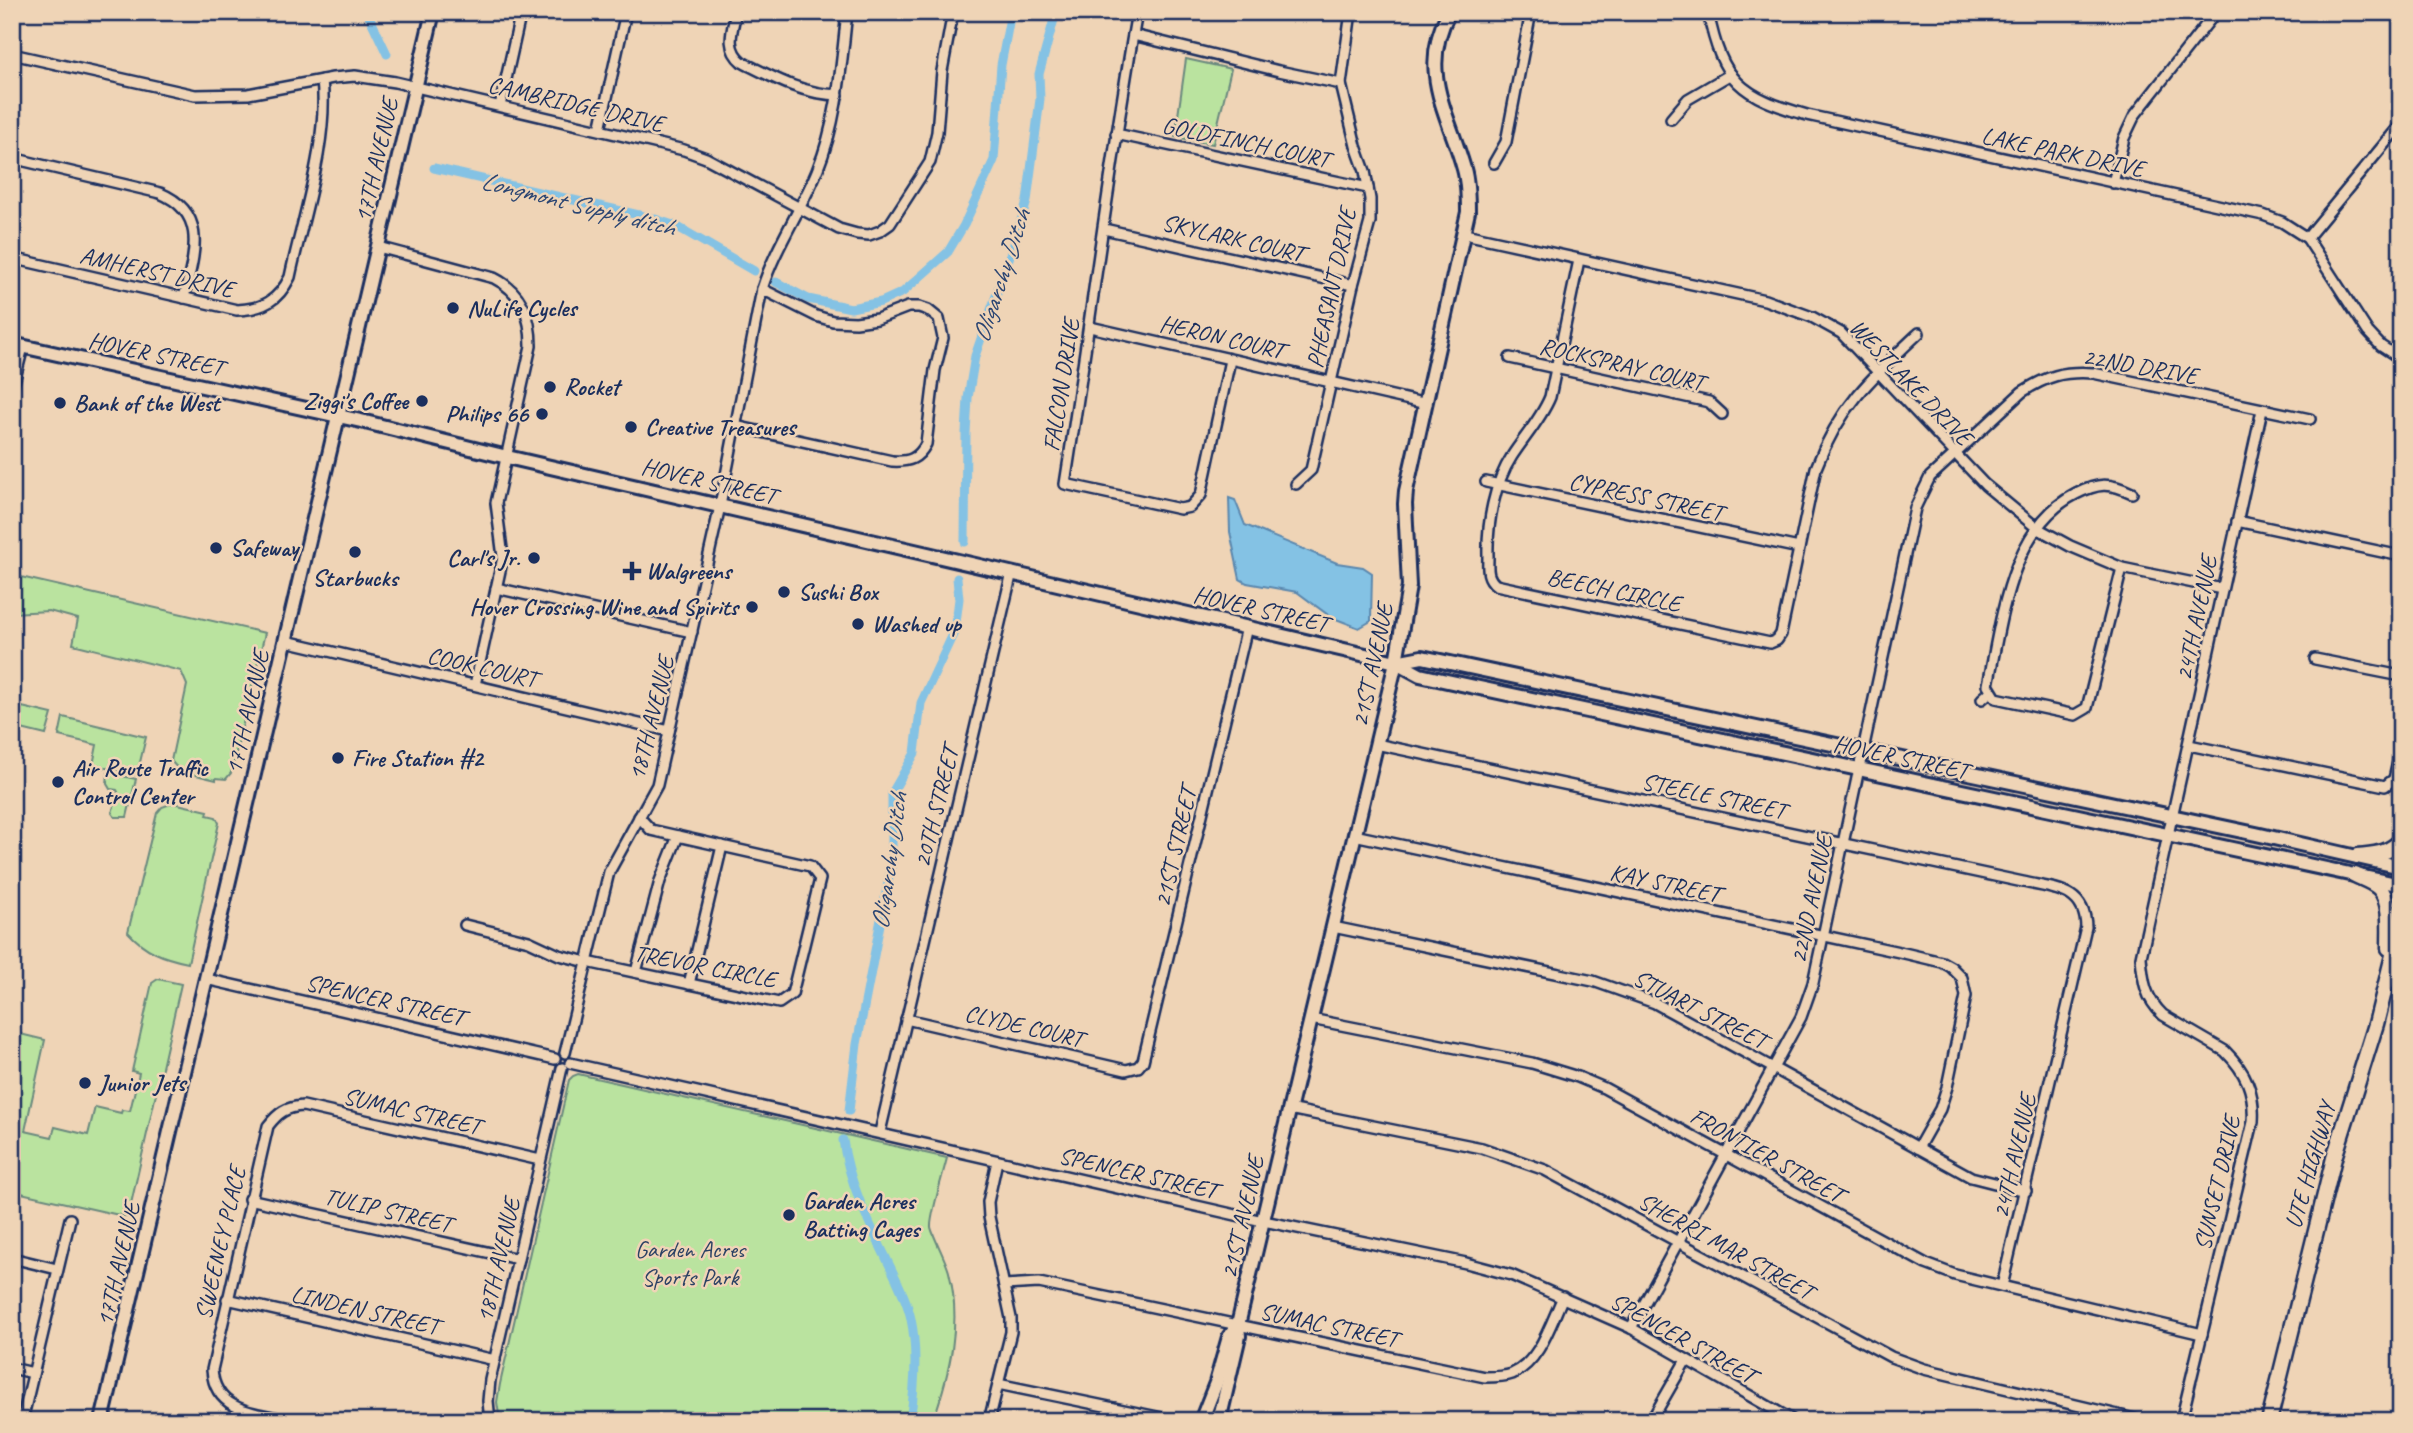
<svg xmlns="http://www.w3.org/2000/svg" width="2413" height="1433" font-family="Caveat,sans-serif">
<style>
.green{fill:#bae39f;stroke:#6a897e;stroke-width:2}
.water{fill:#84c2e4;stroke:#5a87ae;stroke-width:2}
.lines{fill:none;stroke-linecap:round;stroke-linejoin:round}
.canal{stroke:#84c2e4;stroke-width:9}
.street-casing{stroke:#1b2f5e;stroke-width:14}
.secondary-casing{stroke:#1b2f5e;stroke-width:18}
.primary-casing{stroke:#1b2f5e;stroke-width:19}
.street{stroke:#efd4b6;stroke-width:9}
.secondary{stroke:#efd4b6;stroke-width:12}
.primary{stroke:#efd4b6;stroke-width:14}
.poi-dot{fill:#1b2f5e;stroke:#efd4b6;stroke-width:2.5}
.labels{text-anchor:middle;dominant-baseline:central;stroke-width:5;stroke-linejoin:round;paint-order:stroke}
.street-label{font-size:24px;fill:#1b2f5e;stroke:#efd4b6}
.poi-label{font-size:24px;font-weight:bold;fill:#1b2f5e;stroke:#efd4b6;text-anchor:start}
.park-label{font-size:24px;fill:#2b4164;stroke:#efd4b6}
.water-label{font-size:26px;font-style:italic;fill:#2b4572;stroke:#efd4b6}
</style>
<rect width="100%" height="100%" fill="#efd4b6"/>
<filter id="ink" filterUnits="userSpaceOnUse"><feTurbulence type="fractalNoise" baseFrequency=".0143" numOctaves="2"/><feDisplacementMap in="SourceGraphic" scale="14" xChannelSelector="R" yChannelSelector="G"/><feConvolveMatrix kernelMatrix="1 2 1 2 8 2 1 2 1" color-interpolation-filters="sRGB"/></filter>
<g filter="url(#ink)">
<!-- green -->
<g class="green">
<path d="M1186 59 1231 69 1213 144 1175 137Z"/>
<path d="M12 575 265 633 231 773 226 779 216 778V780L180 771 171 761 187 685 181 671 73 644 78 619 49 611 12 613Z"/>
<path d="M22 707 52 714 46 735 13 727 17 711Z"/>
<path d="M63 717 146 737 137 775 93 765 97 745 59 736Z"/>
<path d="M108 773 136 779 127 817H115L112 813 118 792 117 790 110 789 107 784Z"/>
<path d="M173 803 208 811 207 815 216 817 219 823 188 963C163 958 145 951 128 932L157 813 162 807Z"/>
<path d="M158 979 181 984 128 1217 12 1191V1032L45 1040 25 1131 52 1137 55 1127 88 1135 95 1107 121 1113 122 1110 130 1111 139 1073 132 1071 152 983Z"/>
<path d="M578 1074 947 1158C944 1171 930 1216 931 1227 932 1234 946 1260 949 1272 962 1323 950 1372 933 1421H500L497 1402 500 1384 569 1080 573 1076Z"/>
</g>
<!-- water -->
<path class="water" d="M1229 498 1235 500 1245 525 1337 563 1363 567 1372 573 1371 621 1359 628 1331 617 1297 592 1247 583 1240 579 1230 532Z"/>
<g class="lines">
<!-- canal -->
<g class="canal">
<path d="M367 12 387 54"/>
<path d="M434 168 652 218 676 226 754 271"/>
<path d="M776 282 808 299 851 308 881 302 903 292 948 252 964 225 994 160 1001 65 1011 12"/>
<path d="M965 542 966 433 968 398 975 356 1013 247 1027 201 1040 99 1039 74 1056 12"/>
<path d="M849 1111 857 1044 892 862V793L915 753 921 703 955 630 959 599 957 578"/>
<path d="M843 1140C848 1181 869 1223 887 1260 896 1279 907 1299 911 1319 918 1352 915 1388 910 1421"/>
</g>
<defs>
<g id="street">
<path d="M736 12C732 31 725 48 742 62 774 78 802 94 838 95"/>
<path d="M1137 12C1109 169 1090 327 1065 484L1180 509 1190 507 1201 495 1230 360"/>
<path d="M1708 12C1722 82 1741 96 1807 115L2263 215 2282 222 2307 238 2368 332 2381 346 2401 359"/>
<path d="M1133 35 1279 71 1341 84"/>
<path d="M12 54 195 95 248 94 333 78 355 76 395 82 684 150 706 158 839 229 857 234 869 235 880 231 890 224 930 162 937 132 942 71 953 12"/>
<path d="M500 106 521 12"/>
<path d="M1671 119 1688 99 1731 74"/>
<path d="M600 129 626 12"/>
<path d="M1116 134 1368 188"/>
<path d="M12 158 160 193C210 214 193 257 184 298"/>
<path d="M1494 163 1506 142 1531 12"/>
<path d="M2113 183 2124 138 2135 115 2216 12"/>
<path d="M1104 229 1353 285"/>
<path d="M1465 234 1765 300 1812 317 1841 333 1985 485 2037 528 2070 546 2122 568 2222 589"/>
<path d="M2307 238 2401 124"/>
<path d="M378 247 494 278C522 292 531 316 531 346L496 503 503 557 475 685"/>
<path d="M12 258 237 310C263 309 278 301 290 277 303 216 329 141 322 80"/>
<path d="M1579 260 1550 397C1541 419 1525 436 1512 456 1494 484 1487 523 1488 556 1488 568 1486 577 1496 585L1770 643 1777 640 1781 634 1816 468C1839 407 1873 376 1919 333"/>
<path d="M1090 327 1427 404"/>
<path d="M1510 358 1709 402 1722 414"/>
<path d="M12 390 23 347"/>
<path d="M735 426 892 461C909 462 918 459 926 444L935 370 943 338 939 319 928 310 919 307H908L877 319 856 322 833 321 816 316 762 289"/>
<path d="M1486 482 1799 548"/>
<path d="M1296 484 1311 470 1353 285 1370 222V199L1365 171 1356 146 1341 84 1351 12"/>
<path d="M2237 521 2401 556"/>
<path d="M2122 568 2087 708 2075 715 1996 698 1988 685C2001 622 2010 527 2076 494 2098 483 2109 482 2132 493"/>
<path d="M496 588 692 632"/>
<path d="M286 641 669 731"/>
<path d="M2315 659 2401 676"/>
<path d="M1982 699 1990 692"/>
<path d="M1376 744 2023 882C2053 889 2085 888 2086 927L2002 1286"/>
<path d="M2189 745 2385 786 2394 779 2401 749"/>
<path d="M1354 835 1904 953 1942 962 1951 967 1962 978 1966 996 1947 1087 1940 1109 1918 1148"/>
<path d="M465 925 529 941 559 955 587 962 779 1003 792 994 820 879 810 866 651 830 639 817"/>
<path d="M1333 927 1593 981 1655 1003 1971 1177 2026 1191"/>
<path d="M636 972 660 881 678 836"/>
<path d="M206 979 555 1059"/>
<path d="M689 984 722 846"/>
<path d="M906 1019 1126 1070 1138 1067 1143 1061 1247 627"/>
<path d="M1311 1019 1532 1063 1578 1077 1604 1088 1926 1264 1955 1275 2202 1334"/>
<path d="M565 1053 609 872 657 785 720 506 762 289C775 248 800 212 817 171 838 120 841 66 847 12"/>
<path d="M570 1063 1249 1218 1466 1263 1511 1275 1631 1328 1794 1421"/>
<path d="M1289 1109 1482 1148 1545 1170 1891 1357 1924 1369 2143 1421"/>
<path d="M880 1132 1012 572"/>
<path d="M249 1199 518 1259"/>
<path d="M12 1258 57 1269"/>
<path d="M1004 1285 1039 1283 1485 1377C1494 1377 1504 1377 1512 1374 1540 1362 1551 1322 1563 1297"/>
<path d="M227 1299 495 1360"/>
<path d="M1631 1328 1801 1017 1813 983 1915 508 1930 477 2022 392C2047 376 2063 371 2093 373L2310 419"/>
<path d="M12 1368 33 1373"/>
<path d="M998 1384 1177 1421"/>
<path d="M22 1421 70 1219"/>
<path d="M293 1421C258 1413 215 1413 212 1370L268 1126C278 1113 286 1107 303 1106L540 1160"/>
<path d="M490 1421 488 1401 490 1380 562 1068"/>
<path d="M989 1421 1011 1332V1318L989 1217 988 1202 997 1161"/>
<path d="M1111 1421 1113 1408"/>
<path d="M1651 1421 1686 1360"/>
<path d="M2181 1421 2253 1122C2255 1092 2246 1072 2225 1051L2163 1015C2145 998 2143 981 2141 957L2262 410"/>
</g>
<g id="secondary">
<path d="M12 344 361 421 507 457 1396 662 1420 675 1447 681 2401 885"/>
<path d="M1396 662 1422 657 2256 834 2401 867"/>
<path d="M102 1421 433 12"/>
<path d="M1201 1421 1216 1383 1229 1337 1238 1325"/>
<path d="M1219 1421 1239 1336 1238 1325 1396 662 1409 586 1405 504 1406 491 1468 212C1468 198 1468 183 1464 169 1449 114 1417 71 1449 12"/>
</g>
<g id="primary">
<path d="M2358 856C2375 854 2389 854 2401 840"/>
<path d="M2355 875C2363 879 2373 882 2379 888 2392 901 2389 931 2389 948"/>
<path d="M2269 1421 2334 1158 2376 1024 2401 923"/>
</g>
</defs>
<!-- street casing -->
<use href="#street" class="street-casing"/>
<!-- secondary casing -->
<use href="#secondary" class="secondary-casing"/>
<!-- primary casing -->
<use href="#primary" class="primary-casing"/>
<!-- street -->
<use href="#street" class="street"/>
<!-- secondary -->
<use href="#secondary" class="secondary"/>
<!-- primary -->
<use href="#primary" class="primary"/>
</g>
</g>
<!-- markers -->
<g class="poi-dot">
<circle cx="453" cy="308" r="7"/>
<circle cx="550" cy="387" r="7"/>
<circle cx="422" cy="401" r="7"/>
<circle cx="60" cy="403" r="7"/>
<circle cx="542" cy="414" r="7"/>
<circle cx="631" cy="427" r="7"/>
<circle cx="216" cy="548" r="7"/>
<circle cx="355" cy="552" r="7"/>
<circle cx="534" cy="558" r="7"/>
<path d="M628.5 560.5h7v7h7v7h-7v7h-7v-7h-7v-7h7z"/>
<circle cx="784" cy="592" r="7"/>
<circle cx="752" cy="607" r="7"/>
<circle cx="858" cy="624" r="7"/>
<circle cx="338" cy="758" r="7"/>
<circle cx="58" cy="782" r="7"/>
<circle cx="85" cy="1083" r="7"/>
<circle cx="789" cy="1215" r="7"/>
</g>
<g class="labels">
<!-- street labels -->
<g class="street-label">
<text transform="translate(576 104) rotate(13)">CAMBRIDGE DRIVE</text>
<text transform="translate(1246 142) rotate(12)">GOLDFINCH COURT</text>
<text transform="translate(2063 152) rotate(12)">LAKE PARK DRIVE</text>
<text transform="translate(376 160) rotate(-77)">17TH AVENUE</text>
<text transform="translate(1233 238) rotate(13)">SKYLARK COURT</text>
<text transform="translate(157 272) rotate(13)">AMHERST DRIVE</text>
<text transform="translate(1331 288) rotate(-78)">PHEASANT DRIVE</text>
<text transform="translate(1222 337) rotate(13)">HERON COURT</text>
<text transform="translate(156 354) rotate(12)">HOVER STREET</text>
<text transform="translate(1622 364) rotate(13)">ROCKSPRAY COURT</text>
<text transform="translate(2140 366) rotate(10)">22ND DRIVE</text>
<text transform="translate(1911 382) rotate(46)">WESTLAKE DRIVE</text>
<text transform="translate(1061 385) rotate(-81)">FALCON DRIVE</text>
<text transform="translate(709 481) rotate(13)">HOVER STREET</text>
<text transform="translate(1646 497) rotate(12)">CYPRESS STREET</text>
<text transform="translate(1614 590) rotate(12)">BEECH CIRCLE</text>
<text transform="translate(1261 609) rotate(13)">HOVER STREET</text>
<text transform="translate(2196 618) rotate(-78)">24TH AVENUE</text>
<text transform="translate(1372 665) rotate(-78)">21ST AVENUE</text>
<text transform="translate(482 667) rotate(13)">COOK COURT</text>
<text transform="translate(247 712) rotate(-77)">17TH AVENUE</text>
<text transform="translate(651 718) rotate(-76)">18TH AVENUE</text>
<text transform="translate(1901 757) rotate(12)">HOVER STREET</text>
<text transform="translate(1714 796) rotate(12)">STEELE STREET</text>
<text transform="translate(936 807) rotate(-76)">20TH STREET</text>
<text transform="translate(1175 847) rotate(-77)">21ST STREET</text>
<text transform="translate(1665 883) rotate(12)">KAY STREET</text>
<text transform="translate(1811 899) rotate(-78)">22ND AVENUE</text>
<text transform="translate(705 966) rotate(11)">TREVOR CIRCLE</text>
<text transform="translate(385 1000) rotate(13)">SPENCER STREET</text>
<text transform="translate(1700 1009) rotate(27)">STUART STREET</text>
<text transform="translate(1024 1026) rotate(13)">CLYDE COURT</text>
<text transform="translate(412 1111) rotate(13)">SUMAC STREET</text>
<text transform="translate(1767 1155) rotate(29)">FRONTIER STREET</text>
<text transform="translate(2014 1156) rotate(-77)">24TH AVENUE</text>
<text transform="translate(2310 1165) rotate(-74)">UTE HIGHWAY</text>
<text transform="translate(1138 1173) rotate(13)">SPENCER STREET</text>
<text transform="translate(2217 1183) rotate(-77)">SUNSET DRIVE</text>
<text transform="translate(388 1210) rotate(13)">TULIP STREET</text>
<text transform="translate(1242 1217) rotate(-77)">21ST AVENUE</text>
<text transform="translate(220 1243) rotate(-77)">SWEENEY PLACE</text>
<text transform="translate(1726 1246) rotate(29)">SHERRI MAR STREET</text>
<text transform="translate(498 1260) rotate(-77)">18TH AVENUE</text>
<text transform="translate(118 1264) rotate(-77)">17TH AVENUE</text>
<text transform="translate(365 1310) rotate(13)">LINDEN STREET</text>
<text transform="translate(1329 1325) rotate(12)">SUMAC STREET</text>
<text transform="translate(1683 1338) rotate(29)">SPENCER STREET</text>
</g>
<!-- poi labels -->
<g class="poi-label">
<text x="467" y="308">NuLife Cycles</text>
<text x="564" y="387">Rocket</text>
<text x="408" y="401" text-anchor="end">Ziggi's Coffee</text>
<text x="74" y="403">Bank of the West</text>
<text x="528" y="414" text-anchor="end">Philips 66</text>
<text x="645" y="427">Creative Treasures</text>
<text x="230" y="548">Safeway</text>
<text x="520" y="558" text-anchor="end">Carl's Jr.</text>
<text x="646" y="571">Walgreens</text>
<text x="355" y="578" text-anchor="middle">Starbucks</text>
<text x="798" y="592">Sushi Box</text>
<text x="738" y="607" text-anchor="end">Hover Crossing Wine and Spirits</text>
<text x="872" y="624">Washed up</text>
<text x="352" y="758">Fire Station #2</text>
<text x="72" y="768">Air Route Traffic<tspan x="72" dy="28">Control Center</tspan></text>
<text x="99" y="1083">Junior Jets</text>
<text x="803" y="1201">Garden Acres<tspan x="803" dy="28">Batting Cages</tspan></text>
</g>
<!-- park labels -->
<g class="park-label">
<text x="690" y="1249">Garden Acres<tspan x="690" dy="28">Sports Park</tspan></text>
</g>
<!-- water labels -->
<g class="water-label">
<text transform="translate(578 204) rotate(14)">Longmont Supply ditch</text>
<text transform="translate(1001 276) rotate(-72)">Oligarchy Ditch</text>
<text transform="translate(889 861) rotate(-82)">Oligarchy Ditch</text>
</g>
</g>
<!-- margin -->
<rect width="2413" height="1433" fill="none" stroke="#efd4b6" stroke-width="42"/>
<rect x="21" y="21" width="2371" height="1391" fill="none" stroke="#1b2f5e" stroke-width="2.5" filter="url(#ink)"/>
</svg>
